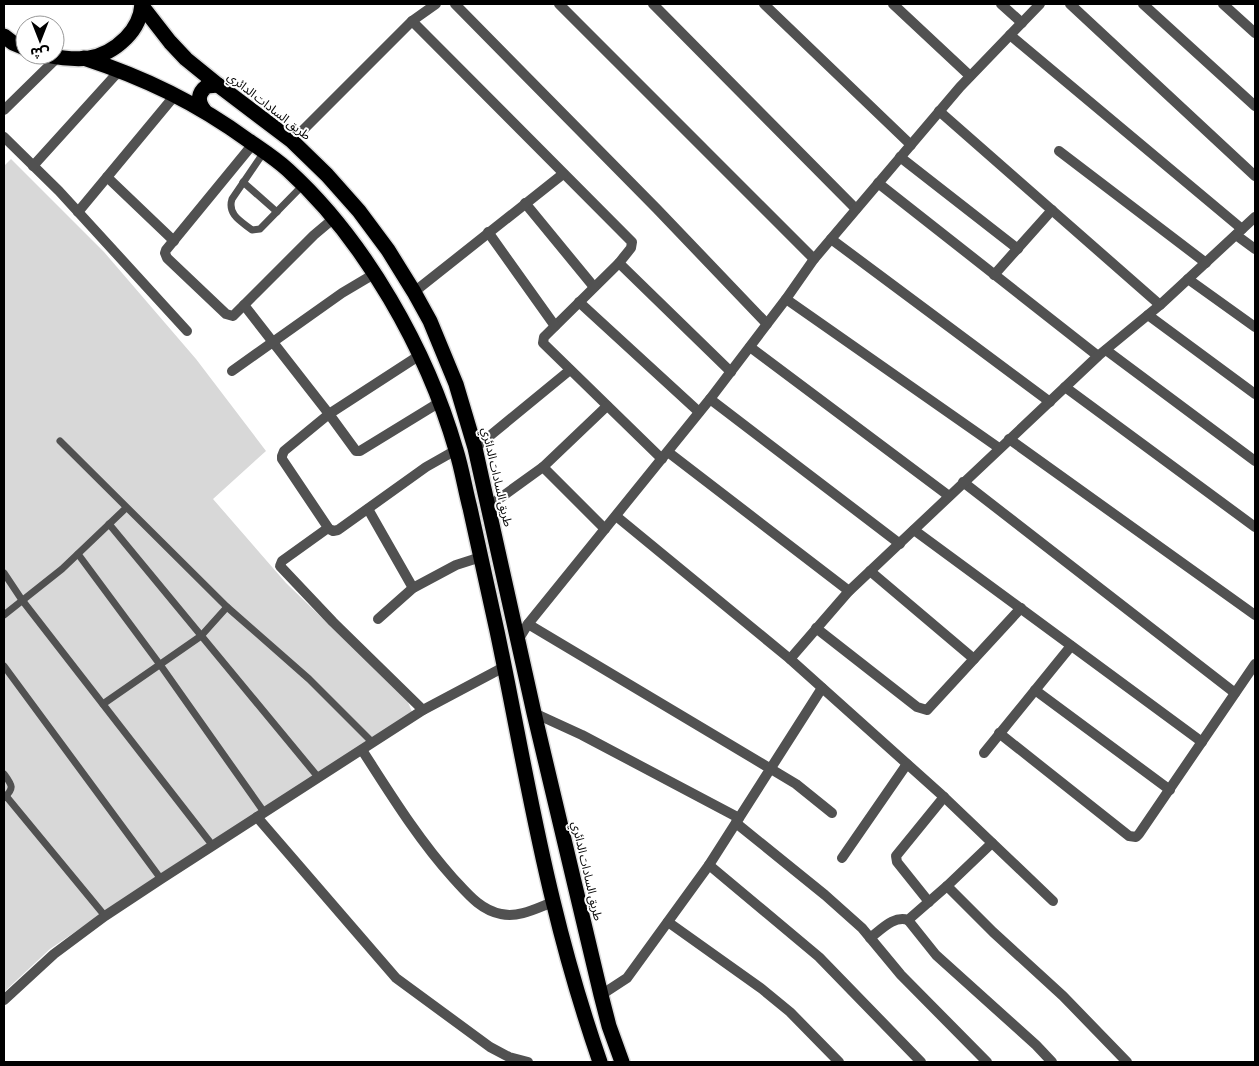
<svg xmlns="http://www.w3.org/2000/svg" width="1259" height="1066" font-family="'Asap Condensed','Noto Sans Arabic',sans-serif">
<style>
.green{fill:#d8d8d8}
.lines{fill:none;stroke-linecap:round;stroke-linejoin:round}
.highway-casing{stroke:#dbdbdb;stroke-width:18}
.lane{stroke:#515151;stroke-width:7}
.street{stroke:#515151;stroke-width:10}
.highway{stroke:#000;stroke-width:15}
.labels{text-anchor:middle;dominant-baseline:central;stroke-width:4;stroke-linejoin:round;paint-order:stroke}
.street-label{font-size:12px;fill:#000;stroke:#fff}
</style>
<rect width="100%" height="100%" fill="#fff"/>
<!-- green -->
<path class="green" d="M11 159 104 252 196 359 266 451 213 499 286 583 407 700 413 714 163 872 50 949 4 992V166Z"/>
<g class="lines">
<defs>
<g id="highway">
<path d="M142 6 170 42 186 59 218 85 292 141 327 175 359 211 388 250 414 292 430 321 456 384 475 448 534 713 601 995 609 1026 622 1062"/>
<path d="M4 36 13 43 25 48"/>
<path d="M45 55C77 61 101 63 126 38 135 29 141 17 142 4"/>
<path d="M84 58C145 78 197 103 249 141 262 150 276 159 288 170 365 240 427 350 456 450 462 469 465 489 470 508 479 549 488 590 497 631 516 721 531 812 553 901 566 955 582 1010 600 1062"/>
<path d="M204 110C197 101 198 93 207 86L218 85"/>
</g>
</defs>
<!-- highway casing -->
<use href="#highway" class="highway-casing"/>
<!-- lane -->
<g class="lane">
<path d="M264 152 232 199C227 215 242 222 252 230L260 229 303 185"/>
<path d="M243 182 277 212"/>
<path d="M60 441 227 607 309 679 373 743"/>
<path d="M109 524 318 777"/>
<path d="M78 554 161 666 264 812"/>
<path d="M4 573 22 600 213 846"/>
<path d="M4 615 62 569 126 508"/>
<path d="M4 666 161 879"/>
<path d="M103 704 201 636 227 607"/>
<path d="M4 774C12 785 15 788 4 798"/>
<path d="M6 796 105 916"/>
</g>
<!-- street -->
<g class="street">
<path d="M455 4 657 209 767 324"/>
<path d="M559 4 814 259"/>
<path d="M653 4 856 209"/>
<path d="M764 4 911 145"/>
<path d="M893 4 970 76"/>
<path d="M1001 4 1022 23"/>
<path d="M1070 4 1255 176"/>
<path d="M1143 4 1255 106"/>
<path d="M1223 4 1255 33"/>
<path d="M412 21 632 242 631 248 619 263 544 337 543 343 662 459"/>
<path d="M1010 35 1242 229"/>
<path d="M4 110 58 57"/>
<path d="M939 111 1160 305"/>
<path d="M4 137 59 191 187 331"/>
<path d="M292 141 412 21 436 4"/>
<path d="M253 144 166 250 165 253 167 258 226 314 233 316 314 235 333 219"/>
<path d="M1059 151 1206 263"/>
<path d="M900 157 1018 249"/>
<path d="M33 166 120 70"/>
<path d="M107 177 174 241"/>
<path d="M878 183 1098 356"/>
<path d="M525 203 594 287"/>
<path d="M78 212 176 94"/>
<path d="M488 232 555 326"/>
<path d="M1236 235 1255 249"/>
<path d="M831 239 1050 402"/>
<path d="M619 263 731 372"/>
<path d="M994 275 1052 210"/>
<path d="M1188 279 1255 327"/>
<path d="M414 292 563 174"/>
<path d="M786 299 999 448"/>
<path d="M579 302 699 412"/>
<path d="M244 305 329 414 356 451H360L440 402"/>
<path d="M1148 315 1255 394"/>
<path d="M750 347 949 496"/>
<path d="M1106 350 1255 461"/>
<path d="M420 355 329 414 284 451 282 456V459L329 529 333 531 338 530 426 467 456 450"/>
<path d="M232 371 342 293 374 274"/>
<path d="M1065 387 1255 527"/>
<path d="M710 399 900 544"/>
<path d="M1009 439 1255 615"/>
<path d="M475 448 570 370"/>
<path d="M668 452 849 591"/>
<path d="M543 467 605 529"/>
<path d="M963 482 1235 693"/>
<path d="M489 506 543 467 607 406"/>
<path d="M368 509 413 588"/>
<path d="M616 516 790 659 944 797 1053 901"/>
<path d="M328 528 282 561 280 566 333 622 423 710"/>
<path d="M914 530 1202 742"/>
<path d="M870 571 974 659"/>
<path d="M378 619 413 588 456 565 481 557"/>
<path d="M528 624 771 769 796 784 832 813"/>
<path d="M816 628 917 707 927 710 1021 608"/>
<path d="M518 640 528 624 710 399 786 299 814 259 960 87 1040 4"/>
<path d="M790 659 849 591 1098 356 1160 305 1255 217"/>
<path d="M1035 690 1170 790"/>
<path d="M534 713 582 735 739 818"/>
<path d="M999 733 1129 836 1136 837 1139 834 1255 664"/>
<path d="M362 750C391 795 418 839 453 878 467 893 480 910 501 914 519 918 537 908 553 902"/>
<path d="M984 753 1071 646"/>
<path d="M257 817 396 978 490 1047 509 1057 528 1062"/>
<path d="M736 823 825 895 862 928 901 975 987 1062"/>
<path d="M842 858 907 764"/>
<path d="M709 865 822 688"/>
<path d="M947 886 993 932 1063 996 1127 1062"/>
<path d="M929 902 897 862 896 856 944 797"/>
<path d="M908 920 936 955 1036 1045 1052 1062"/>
<path d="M668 922 762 989 790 1012 839 1062"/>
<path d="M870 938C881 930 894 915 908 920L947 886 992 843"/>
<path d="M601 995 627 978 709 865 819 957 921 1062"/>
<path d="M4 1000 54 954 105 916 161 879 423 710 504 667"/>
</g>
<!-- highway -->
<use href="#highway" class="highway"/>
</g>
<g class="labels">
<!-- street labels -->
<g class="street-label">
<text transform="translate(269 106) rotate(38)">طريق السادات الدائري</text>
<text transform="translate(497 477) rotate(77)">طريق السادات الدائري</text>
<text transform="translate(587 871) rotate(77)">طريق السادات الدائري</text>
</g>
</g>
<!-- border -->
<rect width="1259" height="1066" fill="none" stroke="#000000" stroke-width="10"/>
<!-- north arrow -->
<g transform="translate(40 40) rotate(180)"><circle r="24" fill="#ffffff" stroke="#999999"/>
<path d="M0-4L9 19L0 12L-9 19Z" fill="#000000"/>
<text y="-8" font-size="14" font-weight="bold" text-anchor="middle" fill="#000000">ش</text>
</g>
</svg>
